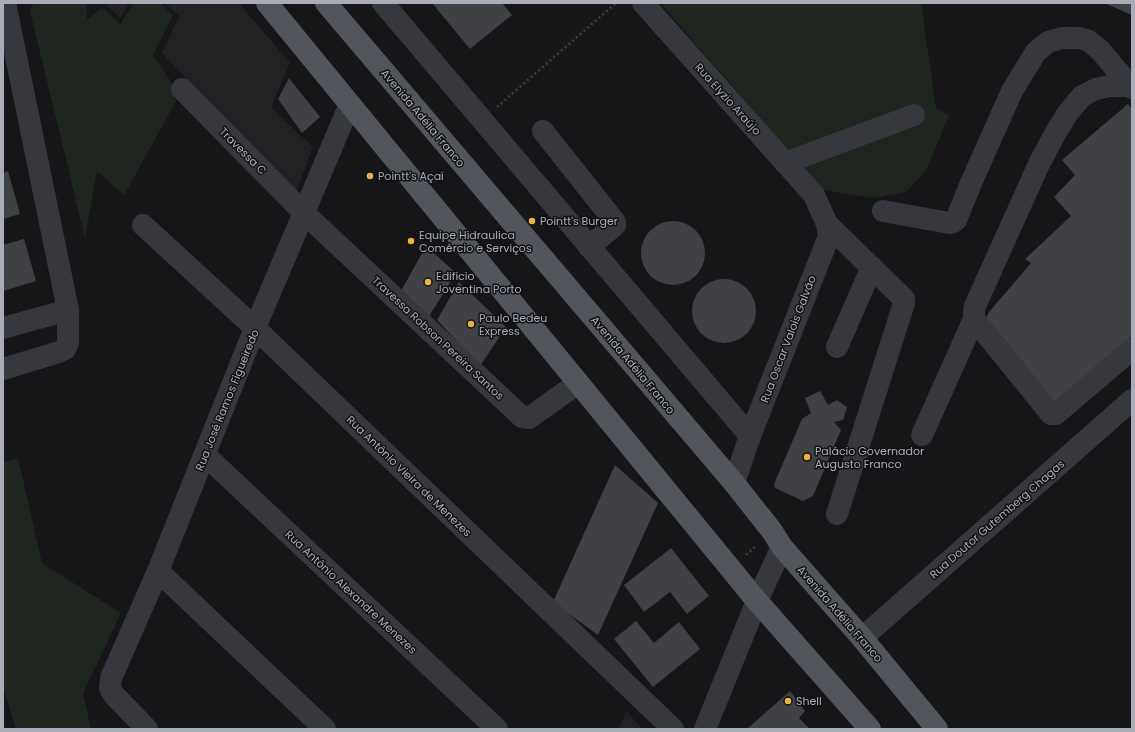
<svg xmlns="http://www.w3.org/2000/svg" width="1135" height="732" font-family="Poppins,sans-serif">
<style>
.built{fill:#222225}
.green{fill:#1e261f}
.building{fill:#404145}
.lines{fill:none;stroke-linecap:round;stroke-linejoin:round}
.path{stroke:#3d3f44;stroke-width:2.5;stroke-dasharray:2 3;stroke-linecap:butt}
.minor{stroke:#37383d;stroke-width:22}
.major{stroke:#53555c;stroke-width:22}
.poi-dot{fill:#f2b134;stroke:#111113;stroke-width:1.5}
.labels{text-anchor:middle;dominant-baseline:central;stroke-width:3;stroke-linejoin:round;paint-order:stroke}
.street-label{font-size:11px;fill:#a8adb8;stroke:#111113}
.poi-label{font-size:11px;fill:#a8adb8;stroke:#111113;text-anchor:start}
</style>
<rect width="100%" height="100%" fill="#161618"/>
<!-- built -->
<g class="built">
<path d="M104 3H129L120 18Z"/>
<path d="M165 3H239L290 63 271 108 313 147 295 195 162 53 179 16Z"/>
<path d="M626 711 643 729H619Z"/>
</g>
<!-- green -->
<g class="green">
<path d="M34 3H87V20L102 7 120 25 133 3H160L173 15 153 55 170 80 176 101 124 195 97 171 85 238 30 11Z"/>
<path d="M660 3H921L936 108 949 115 926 171 906 192 874 198 823 190Z"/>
<path d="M18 458 42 563 121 613 83 693 91 729H16L3 687V462Z"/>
</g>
<!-- building -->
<g class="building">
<path d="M432 3H502L512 15 470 49Z"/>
<path d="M1104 3H1132V15Z"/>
<path d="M289 78 320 117 302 133 278 99Z"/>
<path d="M1128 104 1132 109V336L1055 405 984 321 989 312 1031 263 1025 259 1071 216 1054 197 1075 175 1062 160Z"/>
<path d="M8 171 20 214 3 219V173Z"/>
<circle cx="673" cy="253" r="32"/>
<path d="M24 239 36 281 3 291V245Z"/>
<path d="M426 246 456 273 428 318 401 291Z"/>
<circle cx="724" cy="311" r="32"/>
<path d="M459 282 506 327 480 366 437 320Z"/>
<path d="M820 391 828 405 837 400 847 407 843 420 834 422 841 430 813 496 803 501 775 488 774 484 802 419 811 413 805 398Z"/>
<path d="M615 465 658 503 598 635 553 602Z"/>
<path d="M671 548 709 596 687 614 670 592 644 612 624 585Z"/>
<path d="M636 621 654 643 679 622 700 649 653 687 614 639Z"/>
<path d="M790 691 805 711 799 718 810 729H747Z"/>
</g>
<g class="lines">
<!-- path -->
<g class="path">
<path d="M497 107 616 3"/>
<path d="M746 555 757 545"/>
</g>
<!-- minor -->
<g class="minor">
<path d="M383 3 750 436"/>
<path d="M643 3 814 195 827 224 829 236 750 436 734 483"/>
<path d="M1132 88 1130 86H1109L1096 89 1082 96 1067 114 1056 132 1039 164 975 306 974 312V319L1051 414H1056L1132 349"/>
<path d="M182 89 304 213 522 417 529 418 532 416 578 383"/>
<path d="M543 131 615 222V225L589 247"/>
<path d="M785 163 914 115"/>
<path d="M883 211 949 223 953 222 956 220 971 183 1012 91 1036 52 1048 42 1062 38H1079L1089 41 1100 50 1130 86"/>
<path d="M827 224 904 299V303L837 514"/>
<path d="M143 225 255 328 673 729"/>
<path d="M3 328 68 310"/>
<path d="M837 347 872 267"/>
<path d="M3 369 59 352 65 349 68 343V310L5 3"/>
<path d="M922 435 974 319"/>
<path d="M205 455 497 729"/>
<path d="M158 571 325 729"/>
<path d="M862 638 1132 400"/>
<path d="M147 729 114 695 110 688 111 678 158 571 255 328 350 104"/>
<path d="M705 729 757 601 782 547"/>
</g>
<!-- major -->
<g class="major">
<path d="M267 3 757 601 870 729"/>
<path d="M326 3 734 483 772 531 782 547 862 638 937 729"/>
</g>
</g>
<!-- markers -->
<g class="poi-dot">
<circle cx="370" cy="176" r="4"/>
<circle cx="532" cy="221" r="4"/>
<circle cx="411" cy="241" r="4"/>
<circle cx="428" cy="282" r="4"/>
<circle cx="471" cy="324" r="4"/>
<circle cx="807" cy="457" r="4"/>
<circle cx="788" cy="701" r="4"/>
</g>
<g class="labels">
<!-- street labels -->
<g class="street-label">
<text transform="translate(728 99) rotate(48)">Rua Elyzio Araújo</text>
<text transform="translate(423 118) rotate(50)">Avenida Adélia Franco</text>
<text transform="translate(243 151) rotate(45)">Travessa C</text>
<text transform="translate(438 338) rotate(43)">Travessa Robson Pereira Santos</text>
<text transform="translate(788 339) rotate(-69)">Rua Oscar Valois Galvão</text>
<text transform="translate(633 365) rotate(50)">Avenida Adélia Franco</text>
<text transform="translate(227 400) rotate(-68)">Rua José Ramos Figueiredo</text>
<text transform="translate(409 476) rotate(44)">Rua Antônio Vieira de Menezes</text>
<text transform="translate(997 519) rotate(-41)">Rua Doutor Gutemberg Chagas</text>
<text transform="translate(351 592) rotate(43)">Rua Antônio Alexandre Menezes</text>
<text transform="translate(840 614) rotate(49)">Avenida Adélia Franco</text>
</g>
<!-- poi labels -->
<g class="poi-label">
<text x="378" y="176">Pointt's Açaí</text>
<text x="540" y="221">Pointt's Burger</text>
<text x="419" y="235">Equipe Hidraulica<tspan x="419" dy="13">Comércio e Serviços</tspan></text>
<text x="436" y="276">Edifício<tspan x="436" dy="13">Joventina Porto</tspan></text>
<text x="479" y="318">Paulo Bedeu<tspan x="479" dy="13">Express</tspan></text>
<text x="815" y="451">Palácio Governador<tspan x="815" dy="13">Augusto Franco</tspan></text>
<text x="796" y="701">Shell</text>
</g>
</g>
<!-- border -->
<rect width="1135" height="732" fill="none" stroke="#a8adb8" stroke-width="8"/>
</svg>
